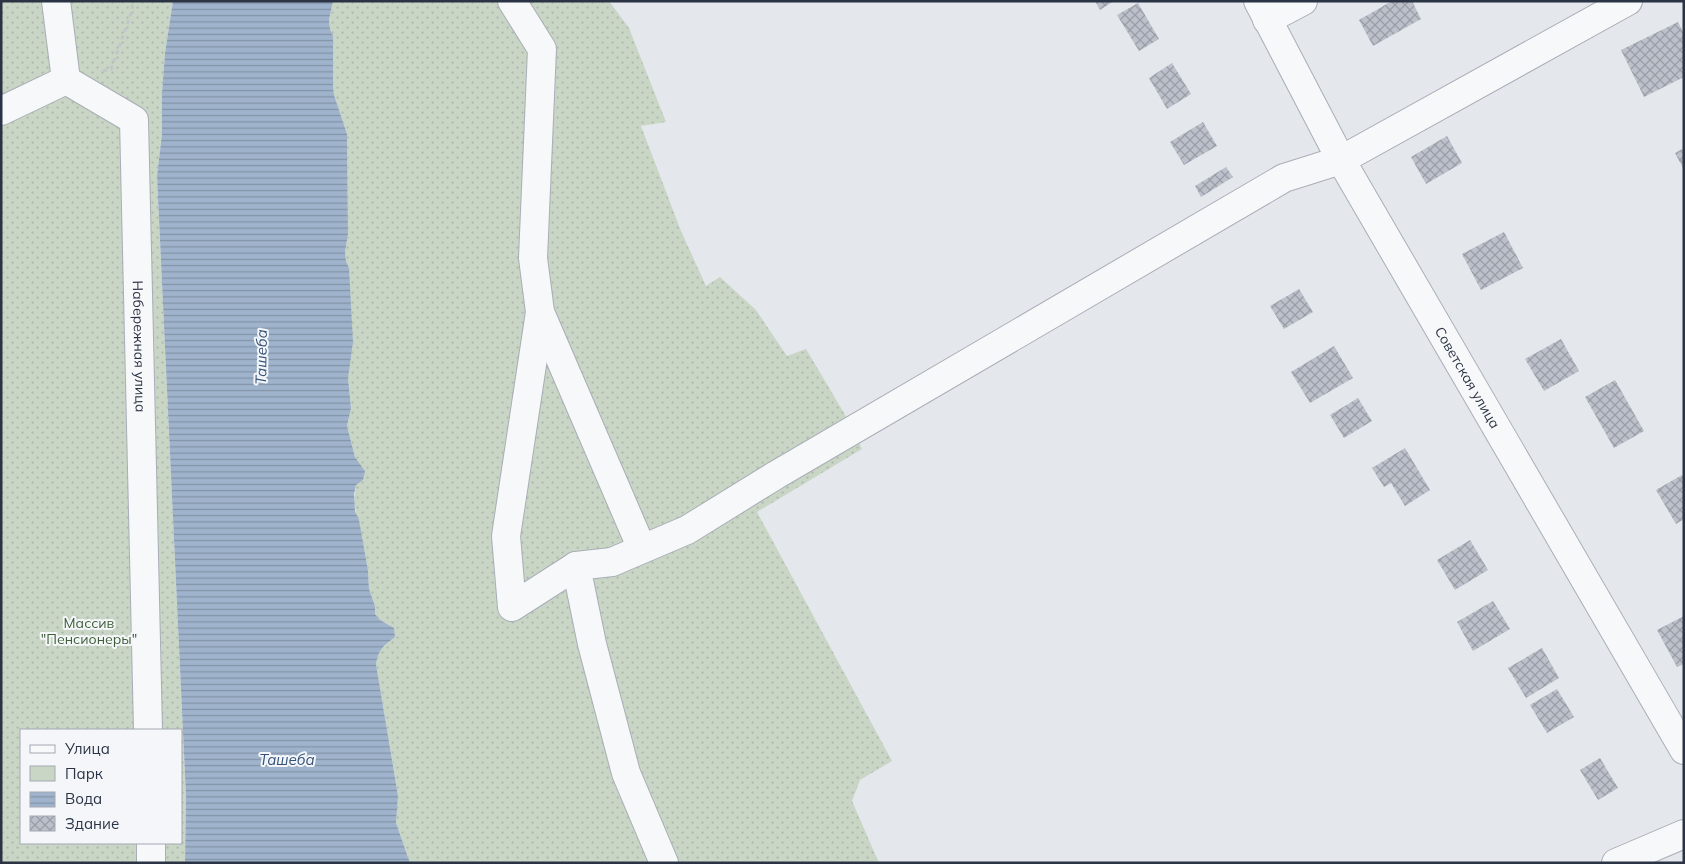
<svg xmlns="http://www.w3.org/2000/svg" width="1685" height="864" font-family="Mulish,sans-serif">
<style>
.green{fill:url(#green-dots);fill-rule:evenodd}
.water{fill:url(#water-rules)}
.building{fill:url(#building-cross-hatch)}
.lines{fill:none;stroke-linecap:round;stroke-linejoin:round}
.minor-casing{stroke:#a9aeb7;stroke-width:30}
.path{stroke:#c2c5cb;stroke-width:3;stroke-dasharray:4 4;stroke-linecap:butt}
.minor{stroke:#f7f8fa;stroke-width:28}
.labels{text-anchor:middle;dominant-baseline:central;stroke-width:4;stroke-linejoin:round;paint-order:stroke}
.street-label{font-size:14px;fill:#2b3445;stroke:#f4f6f9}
.park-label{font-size:14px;fill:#3f6138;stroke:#f4f6f9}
.water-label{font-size:15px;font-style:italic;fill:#34527a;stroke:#f4f6f9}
</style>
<defs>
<pattern id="green-dots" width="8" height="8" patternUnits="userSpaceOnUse" patternTransform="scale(1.25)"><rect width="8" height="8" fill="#c9d6c5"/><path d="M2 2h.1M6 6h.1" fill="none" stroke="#adb8ab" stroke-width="1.8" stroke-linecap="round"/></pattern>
<pattern id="water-rules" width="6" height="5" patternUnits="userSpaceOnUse" patternTransform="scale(1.25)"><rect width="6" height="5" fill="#9fb4cc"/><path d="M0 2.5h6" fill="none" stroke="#8293a7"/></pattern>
<pattern id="building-cross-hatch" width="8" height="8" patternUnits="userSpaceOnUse" patternTransform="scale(1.25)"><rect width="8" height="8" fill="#bbc0ca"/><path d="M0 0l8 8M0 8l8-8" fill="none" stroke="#989da6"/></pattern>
</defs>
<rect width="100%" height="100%" fill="#e4e7ec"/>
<!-- green -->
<g class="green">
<path d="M1 1H173L165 53 162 93V134L157 176 186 796 185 863H1ZM21 730H181V843H21Z"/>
<path d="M333 1H609L629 28 666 122 641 126 681 231 706 286 720 277 756 310 787 356 806 349 844 413 862 449 757 512 892 761 860 780 852 801 879 863H410L396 823 398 796 376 664C378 650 384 645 395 637L394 629 388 624 380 621 375 614V606L369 589 368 571 354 502 356 485 365 471 355 457 347 426 351 408 348 378 349 268 346 261 345 252 348 234 347 134 334 95 333 86V36L330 29 329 20Z"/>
</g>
<!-- water -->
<path class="water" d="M173 1H333L329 20 330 29 333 36V86L334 95 347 134 348 234 345 252 346 261 349 268 353 342 348 378 351 408 347 426 355 457 365 471 363 480 356 485 354 494 355 511 359 520 368 571 369 589 375 606V614L380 620 394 628 395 637C384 645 378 650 376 664L398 796 396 823 410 863H185L186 796 157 176 162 134V93L165 53Z"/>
<!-- building -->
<g class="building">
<path d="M1095 1H1114L1100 10Z"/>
<path d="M1392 1H1412L1421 19 1373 46 1359 20Z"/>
<path d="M1138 3 1159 39 1139 51 1117 15Z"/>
<path d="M1678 22 1684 34V77L1644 97 1621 50Z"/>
<path d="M1172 63 1191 94 1167 109 1149 78Z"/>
<path d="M1203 122 1217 146 1184 165 1170 142Z"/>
<path d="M1447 136 1462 163 1426 184 1411 157Z"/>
<path d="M1684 148V170L1675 153Z"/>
<path d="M1226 167 1233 177 1201 197 1195 186Z"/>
<path d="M1504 232 1523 268 1481 290 1462 254Z"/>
<path d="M1299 289 1313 312 1284 329 1270 306Z"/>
<path d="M1561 339 1579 371 1544 391 1525 359Z"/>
<path d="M1334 346 1353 378 1310 403 1291 372Z"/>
<path d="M1615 380 1644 431 1614 448 1585 397Z"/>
<path d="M1358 398 1372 421 1344 438 1330 415Z"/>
<path d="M1405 448 1430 490 1405 506 1391 483 1384 487 1372 468Z"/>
<path d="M1682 475 1684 478V519L1676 524 1656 490Z"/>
<path d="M1470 540 1488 570 1455 590 1437 560Z"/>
<path d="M1493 601 1510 629 1473 651 1457 622Z"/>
<path d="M1684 616V664L1677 667 1657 630Z"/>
<path d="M1542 648 1559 678 1526 698 1508 668Z"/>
<path d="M1557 689 1574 717 1547 733 1530 705Z"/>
<path d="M1600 758 1618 788 1598 800 1580 770Z"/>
</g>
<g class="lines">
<defs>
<g id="minor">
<path id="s1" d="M56 1 66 80 134 120 148 730"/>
<path d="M512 1 542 49 533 258 540 312 506 536 512 607 576 566"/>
<path id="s2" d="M1258 1 1341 160 1684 750"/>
<path d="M1267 20 1303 1"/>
<path d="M1 111 66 80"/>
<path d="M540 312 642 549"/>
<path d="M151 843V863"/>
<path d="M664 863 626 773 592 644 576 566 612 562 687 530 776 475 1284 178 1341 160 1628 1"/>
<path d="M1616 863 1684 834"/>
</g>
</defs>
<!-- minor casing -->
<use href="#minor" class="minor-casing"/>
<!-- path -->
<path class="path" d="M103 71 111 69 132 11 133 1"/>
<!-- minor -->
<use href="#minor" class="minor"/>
</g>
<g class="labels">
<!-- street labels -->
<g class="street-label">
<text stroke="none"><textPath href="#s1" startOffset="385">Набережная улица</textPath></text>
<text stroke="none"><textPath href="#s2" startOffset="431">Советская улица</textPath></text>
</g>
<!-- park labels -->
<g class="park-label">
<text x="89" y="623">Массив<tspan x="89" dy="16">"Пенсионеры"</tspan></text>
</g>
<!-- water labels -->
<g class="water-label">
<text transform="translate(261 357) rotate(-89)">Ташеба</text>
<text x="287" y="759">Ташеба</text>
</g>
</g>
<!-- border -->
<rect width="1685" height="864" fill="none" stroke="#2b3445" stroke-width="5"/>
<!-- legend -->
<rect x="20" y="729" width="162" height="115" fill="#f4f6f9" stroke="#a4a8b1"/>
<rect x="30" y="745" width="25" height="8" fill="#f7f8fa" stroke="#a4a8b1"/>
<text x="65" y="754" font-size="15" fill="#2b3445">Улица</text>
<rect x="30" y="766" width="25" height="15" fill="#c9d6c5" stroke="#a4a8b1"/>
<text x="65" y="779" font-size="15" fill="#2b3445">Парк</text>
<rect x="30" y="792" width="25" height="15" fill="url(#water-rules)" stroke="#a4a8b1"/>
<text x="65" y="804" font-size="15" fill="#2b3445">Вода</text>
<rect x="30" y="816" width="25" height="15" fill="url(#building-cross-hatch)" stroke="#a4a8b1"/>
<text x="65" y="829" font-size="15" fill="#2b3445">Здание</text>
</svg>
